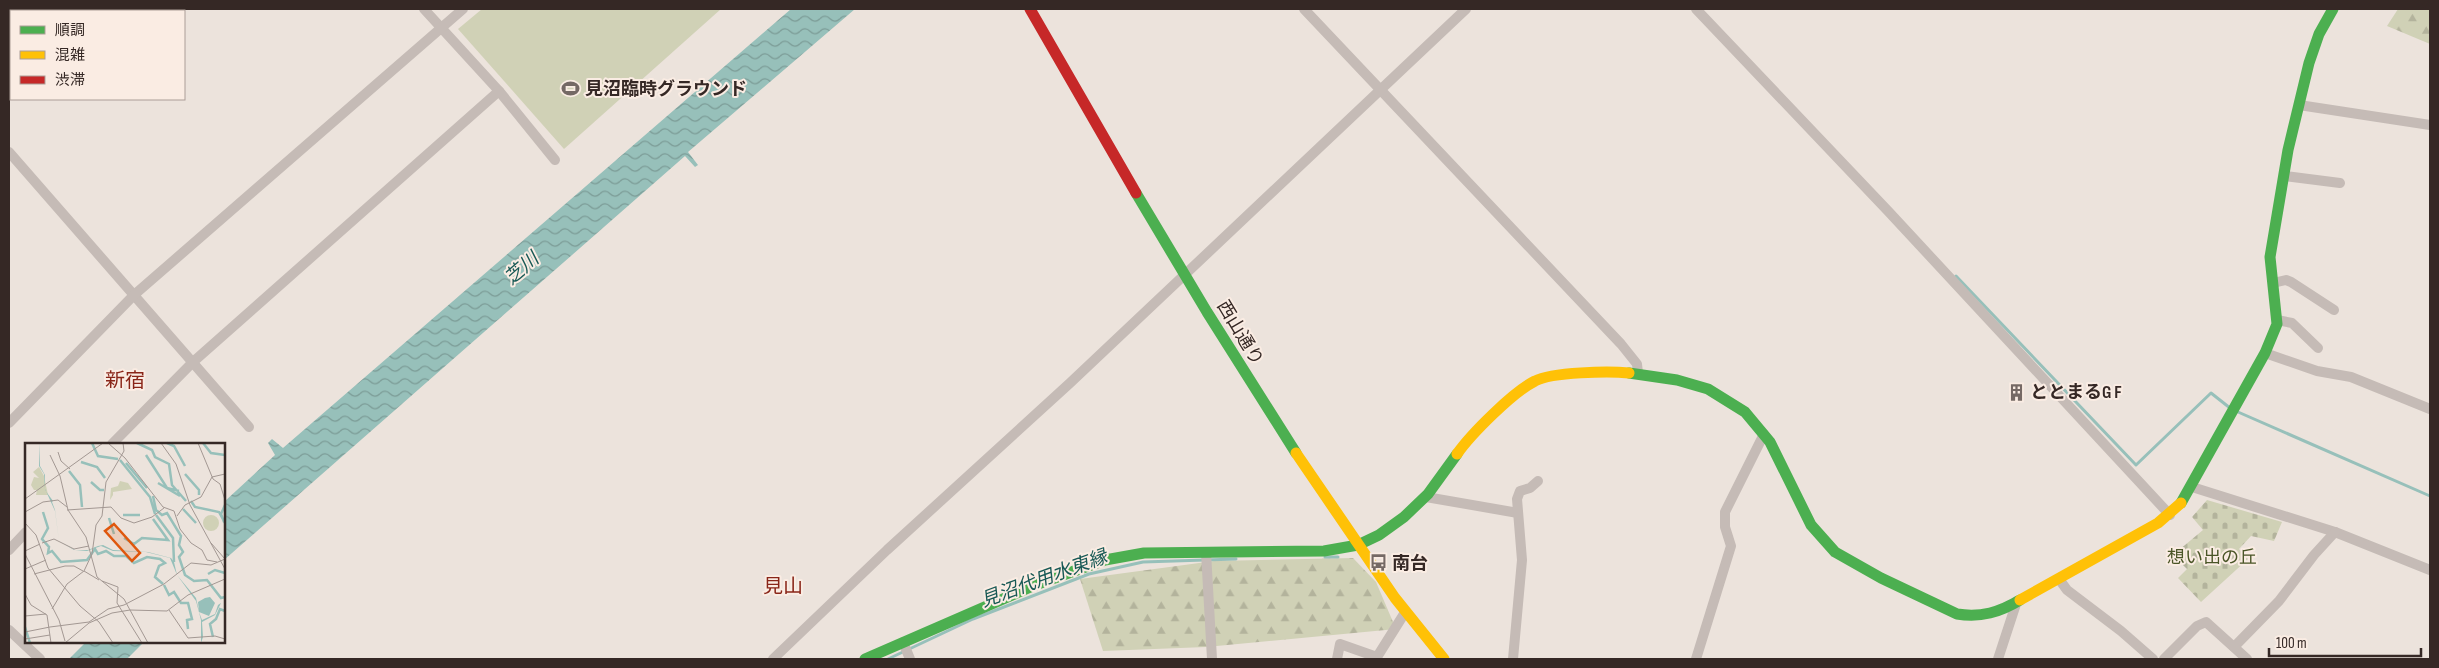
<svg xmlns="http://www.w3.org/2000/svg" width="2439" height="668" font-family="'Sofia Sans Condensed','Noto Sans JP',sans-serif">
<style>
.forest{fill:url(#forest-firs)}
.cemetery{fill:url(#cemetery-stones)}
.park{fill:#d0d1b6}
.water{fill:url(#water-waves)}
.lines{fill:none;stroke-linecap:round;stroke-linejoin:round}
.stream{stroke:#97c0ba;stroke-width:3}
.street{stroke:#c5bbb6;stroke-width:10}
.fast{stroke:#4caf50;stroke-width:11}
.slow{stroke:#ffc107;stroke-width:11}
.jam{stroke:#c62828;stroke-width:11}
.labels{text-anchor:middle;dominant-baseline:central;stroke-width:4;stroke-linejoin:round;paint-order:stroke}
.poi-label{font-size:18px;font-weight:bold;fill:#352825;stroke:#faece3;text-anchor:start}
.street-label{font-size:18px;fill:#352825;stroke:#faece3}
.park-label{font-size:18px;fill:#4a5527;stroke:#faece3}
.water-label{font-size:19px;font-style:italic;fill:#185955;stroke:#faece3}
.quarter-label{font-size:20px;fill:#892518;stroke:#faece3}
.inset-river{fill:none;stroke:#97c0ba;stroke-width:2.5}
.inset-road{fill:none;stroke:#a39893;stroke-width:1}
.view{fill:#df570d;fill-opacity:0.15;stroke:#df570d;stroke-width:2.5}
.inset-edge{fill:none;stroke:#352825;stroke-width:2.5}
</style>
<defs>
<pattern id="forest-firs" width="22" height="20" patternUnits="userSpaceOnUse" patternTransform="scale(1.25)"><rect width="22" height="20" fill="#d0d1b6"/><path d="M5 1l3.5 6h-7zM16 11l3.5 6h-7z" fill="#b3b39c"/></pattern>
<pattern id="cemetery-stones" width="16" height="16" patternUnits="userSpaceOnUse" patternTransform="scale(1.25)"><rect width="16" height="16" fill="#d0d1b6"/><path d="M2 7V4a2 2 0 0 1 4 0v3zM10 15v-3a2 2 0 0 1 4 0v3z" fill="#b3b39c"/></pattern>
<pattern id="water-waves" width="16" height="10" patternUnits="userSpaceOnUse" patternTransform="scale(1.25)"><rect width="16" height="10" fill="#97c0ba"/><path d="M0 5q4-4 8 0t8 0" fill="none" stroke="#7c9c97"/></pattern>
</defs>
<rect width="100%" height="100%" fill="#ece3dc"/>
<!-- forest -->
<g class="forest">
<path d="M2398 9H2430V44L2387 26Z"/>
<path d="M1353 558 1376 582 1396 629 1206 647 1103 651 1080 579 1214 561Z"/>
</g>
<!-- cemetery -->
<path class="cemetery" d="M2207 500 2282 522 2274 541 2251 536 2239 549 2248 559 2201 602 2178 578 2187 569 2173 555 2203 530 2192 517Z"/>
<!-- park -->
<path class="park" d="M482 9H721L564 149 458 29Z"/>
<!-- water -->
<g class="water">
<path d="M791 9H855L688 152 698 165 695 167 685 156 224 560V502L275 455 268 443 272 439 283 448Z"/>
<path d="M86 642H144L127 659H69Z"/>
</g>
<g class="lines">
<!-- stream -->
<g class="stream">
<path d="M1956 276 2136 465 2211 393 2230 408"/>
<path d="M2238 412 2430 496"/>
<path d="M1325 557H1338"/>
<path d="M888 659 973 619 1089 574 1143 562 1236 559"/>
</g>
<!-- street -->
<g class="street">
<path d="M424 9 499 91 555 160"/>
<path d="M1304 9 1621 344 1637 364 1638 373"/>
<path d="M1696 9 1888 211 2170 515"/>
<path d="M2299 105 2430 125"/>
<path d="M9 152 249 427"/>
<path d="M2285 176 2340 183"/>
<path d="M2273 283 2286 280 2291 282 2334 310"/>
<path d="M2277 320 2292 323 2318 348"/>
<path d="M2265 353 2317 371 2351 377 2430 409"/>
<path d="M9 423 134 295 463 9"/>
<path d="M112 444 193 362 499 91"/>
<path d="M2192 487 2335 532 2430 570"/>
<path d="M1426 497 1518 513"/>
<path d="M9 550 26 532"/>
<path d="M1206 552 1212 659"/>
<path d="M2059 579 2067 590 2121 631 2153 659"/>
<path d="M9 630 40 659"/>
<path d="M903 642 910 659"/>
<path d="M2234 647 2279 601 2314 555 2335 532"/>
<path d="M773 659 887 550 1070 383 1466 9"/>
<path d="M1337 659 1340 644 1377 657 1404 614"/>
<path d="M1513 659 1522 560 1517 499 1520 491 1530 488 1538 481"/>
<path d="M1696 659 1731 546 1725 527V512L1764 434"/>
<path d="M1998 659 2017 601"/>
<path d="M2164 659 2197 626 2206 622 2247 659"/>
</g>
<!-- fast -->
<g class="fast">
<path d="M1136 193 1207 312 1296 453"/>
<path d="M1629 373 1677 380 1708 389 1745 412 1770 442 1811 525 1835 552 1881 578 1957 614C1981 618 2000 612 2020 600"/>
<path d="M2181 503 2265 353 2277 324 2270 257 2288 150 2309 63 2319 34 2333 9"/>
<path d="M865 659 1035 585 1105 560 1144 553 1324 551 1358 545 1379 535 1404 517 1428 494 1457 454"/>
</g>
<!-- slow -->
<g class="slow">
<path d="M1296 453 1395 598 1444 659"/>
<path d="M1457 454C1471 434 1513 392 1535 381 1552 372 1609 371 1629 373"/>
<path d="M2020 600 2158 523 2181 503"/>
</g>
<!-- jam -->
<path class="jam" d="M1030 9 1136 193"/>
</g>
<!-- icons -->
<defs>
<symbol id="stadium-bare" viewBox="-9 -9 18 18"><path d="M0-5a6.5 5 0 1 0 0 10a6.5 5 0 1 0 0-10ZM-3.5-1.8h7v3.6h-7Z" fill="#756965" stroke="#faece3" stroke-width="2.5" paint-order="stroke"/></symbol>
<symbol id="building-bare" viewBox="-9 -9 18 18"><path d="M-4-6H4V6H1V3H-1V6H-4ZM-2.5-4.3h1.7v1.8h-1.7ZM.8-4.3h1.7v1.8H.8ZM-2.5-1h1.7V.8h-1.7ZM.8-1h1.7V.8H.8Z" fill="#756965" stroke="#faece3" stroke-width="2.5" paint-order="stroke"/></symbol>
<symbol id="bus-bare" viewBox="-9 -9 18 18"><path d="M-5-6H5V4H4V6H2V4H-2V6H-4V4H-5ZM-3.5-4V0h7V-4ZM-3.5 1.2v1.5H-2V1.2ZM2 1.2v1.5H3.5V1.2Z" fill="#756965" stroke="#faece3" stroke-width="2.5" paint-order="stroke"/></symbol>
</defs>
<g fill-rule="evenodd">
<use href="#stadium-bare" x="558" y="76" width="25" height="25"/>
<use href="#building-bare" x="2004" y="380" width="25" height="25"/>
<use href="#bus-bare" x="1366" y="550" width="25" height="25"/>
</g>
<g class="labels">
<!-- poi labels -->
<g class="poi-label">
<text x="585" y="89">見沼臨時グラウンド</text>
<text x="2030" y="392">ととまるG F</text>
<text x="1392" y="563">南台</text>
</g>
<!-- street labels -->
<g class="street-label">
<text transform="translate(1240 333) rotate(59)">西山通り</text>
</g>
<!-- park labels -->
<g class="park-label">
<text x="2212" y="557">想い出の丘</text>
</g>
<!-- water labels -->
<g class="water-label">
<text transform="translate(522 269) rotate(-41)">芝川</text>
<text transform="translate(1044 579) rotate(-20)">見沼代用水東縁</text>
</g>
<!-- quarter labels -->
<g class="quarter-label">
<text x="125" y="381">新宿</text>
<text x="783" y="587">見山</text>
</g>
</g>
<!-- overview -->
<g transform="translate(25 443)">
<rect width="200" height="200" fill="#ece3dc"/>
<path d="M95 38 103 40 107 46 88 49V52L85 57 86 45 93 43Z" fill="#d0d1b6"/>
<path d="M14 24 19 33 23 52H11L12 47H9L6 42 9 34 14 35 8 29ZM178 80a8 8 0 1 1 16 0a8 8 0 1 1-16 0Z" fill="#d0d1b6"/>
<path d="M14 0 15 23 20 32V47L28 58 27 59 30 67 34 98 49 107H63L73 103 78 102 88 107 123 109 146 115 149 119 152 132 171 155 174 168 173 159 180 155 185 154 190 160 184 173 174 169 177 177 190 171 193 162 196 160 190 172 177 179 178 194 176 200V177L171 158 152 132 145 115 121 109 88 108 76 103 62 108 50 107 34 98 30 68 20 46 19 31 14 23Z" fill="#97c0ba"/>
<path class="inset-river" d="M67 0 73 13 93 16M112 0 127 7 130 14 144 21 147 42 161 58M142 0 149 3 160 23M178 0 186 10 200 12M121 12 142 45 154 48M95 17 125 54 130 71M56 19 72 24 80 35M101 20 122 45M44 28 55 42 57 64M160 31 174 47V52M66 39 75 47H79M133 40 155 53M128 53 131 67 137 72 142 70 156 93 154 102 158 109 154 114 160 132 169 138 182 137 196 155 200 154M166 58 170 64 194 69 200 80M158 66 171 80M18 69 23 85 17 96 24 104 23 110 27 108 36 119 62 117 70 106 73 111 81 108 89 113H101L109 120 122 114 135 116 140 120 134 123 130 134 138 141M98 72H115M131 72 148 95 149 119M84 75 89 91M199 79 196 71 200 62M99 95 109 101 117 95 143 97 128 76M183 131 190 127 200 130M139 142 144 152 149 149 156 160H163L167 176 162 177 163 186M0 184 5 200M188 194 185 181 191 176 195 166 200 168"/>
<path class="inset-road" d="M83 0 100 15 138 64 149 68 155 86 166 100 177 107 182 117 192 119M136 0 151 21 165 62 200 126M173 0 188 36 195 41 200 57M33 9 36 18 45 26M25 12 35 33 43 67 61 94 72 134 99 156 123 200M0 56 78 0M42 67 86 64 96 75 109 80 127 74 139 65M0 69 18 59 33 57 42 64M152 73 160 62 176 54 187 34 200 31M0 80 11 92 23 125 55 163 74 179 88 200M17 100 29 96 49 106 64 103M0 108 15 101M0 111 34 177 40 198M0 126 21 117M59 128 67 111 71 82 77 73 81 39 99 8 98 0M59 128 74 137M9 131 40 123H49L58 128M77 138 93 144M93 144 92 160 117 200M0 151 6 162 22 172 26 200M27 166 42 141 59 128M144 167 163 195 190 193 200 196M0 173 21 171M25 184 64 179 83 166 99 162 139 141 166 120 186 122 200 116 186 100M0 189 25 184M0 196 25 192M40 200 64 180 87 170 105 167 142 168 163 152 200 136"/>
<path class="view" d="M89 81 115 110 107 118 80 88Z"/>
<rect width="200" height="200" class="inset-edge"/>
</g>
<!-- border -->
<rect width="2439" height="668" fill="none" stroke="#352825" stroke-width="20"/>
<!-- legend -->
<rect x="10" y="10" width="175" height="90" fill="#faece3" stroke="#ab9e97"/>
<rect x="20" y="26" width="25" height="8" fill="#4caf50" stroke="#ab9e97"/>
<text x="55" y="35" font-size="15" fill="#352825">順調</text>
<rect x="20" y="51" width="25" height="8" fill="#ffc107" stroke="#ab9e97"/>
<text x="55" y="60" font-size="15" fill="#352825">混雑</text>
<rect x="20" y="76" width="25" height="8" fill="#c62828" stroke="#ab9e97"/>
<text x="55" y="85" font-size="15" fill="#352825">渋滞</text>
<!-- scale -->
<path d="M2269 648v8h152v-8" fill="none" stroke="#352825" stroke-width="2.5"/>
<text x="2276" y="648" font-size="15" fill="#352825" stroke="#faece3" stroke-width="4" paint-order="stroke">100 m</text>
</svg>
